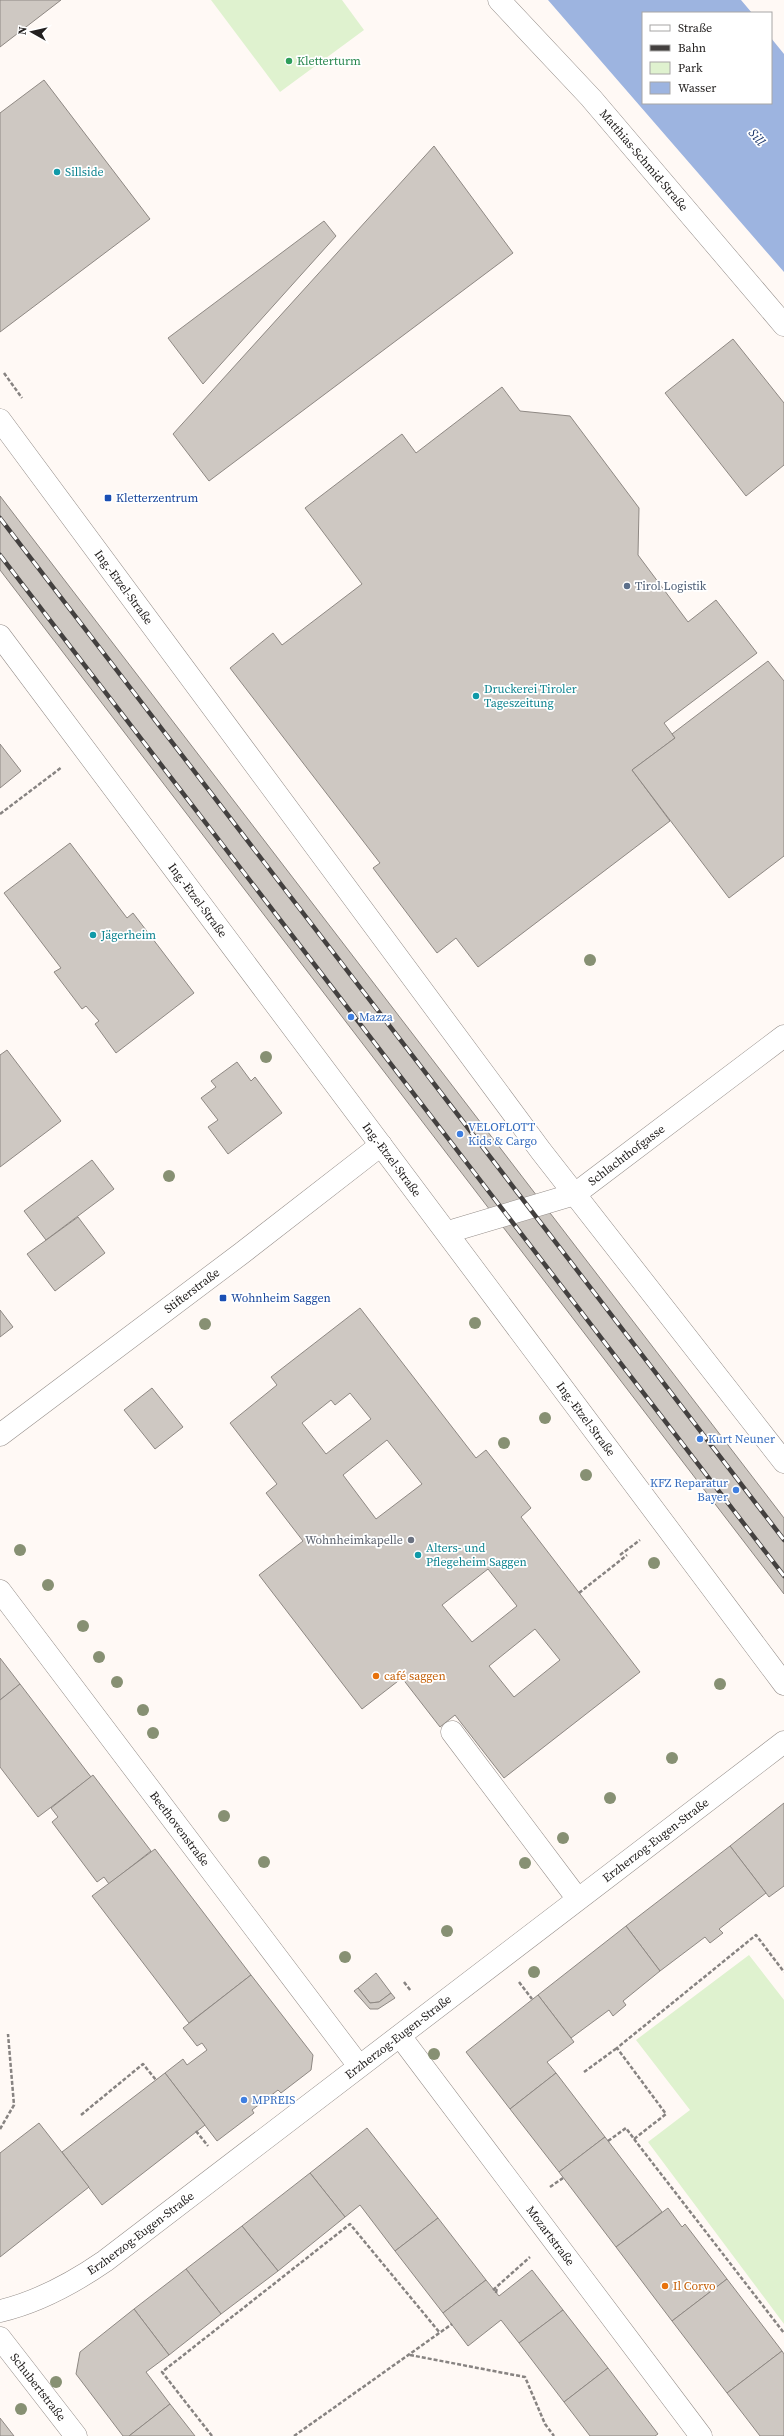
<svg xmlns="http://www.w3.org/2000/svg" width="784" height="2436" font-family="'Source Serif 4',serif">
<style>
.green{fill:#dff2cf}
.water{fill:#9db4e0}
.building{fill:#cec8c2;stroke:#8e8883;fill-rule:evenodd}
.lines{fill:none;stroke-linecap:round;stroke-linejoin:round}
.minor-casing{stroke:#948d89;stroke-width:23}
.path{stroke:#878381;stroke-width:2.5;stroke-dasharray:4 2;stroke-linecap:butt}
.minor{stroke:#fff;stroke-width:22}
.rail-casing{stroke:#43403f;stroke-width:4.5}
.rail{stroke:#fff;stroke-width:3;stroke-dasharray:9;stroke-linecap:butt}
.tree{fill:#879073}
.leisure-dot{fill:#2e9e5b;stroke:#fff;stroke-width:1.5}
.culture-dot{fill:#0f9aa8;stroke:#fff;stroke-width:1.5}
.transit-dot{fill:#1a4fb4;stroke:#fff;stroke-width:1.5}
.service-dot{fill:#5c6f8a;stroke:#fff;stroke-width:1.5}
.shop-dot{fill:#3f7fe0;stroke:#fff;stroke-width:1.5}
.worship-dot{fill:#6b7280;stroke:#fff;stroke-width:1.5}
.food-dot{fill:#e8710a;stroke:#fff;stroke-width:1.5}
.labels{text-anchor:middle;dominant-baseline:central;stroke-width:3.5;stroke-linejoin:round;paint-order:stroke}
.leisure-label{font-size:12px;fill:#27864d;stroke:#fff;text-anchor:start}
.street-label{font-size:12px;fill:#23201f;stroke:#fff}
.culture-label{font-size:12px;fill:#0d838f;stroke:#fff;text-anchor:start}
.transit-label{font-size:12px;fill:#164399;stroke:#fff;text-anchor:start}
.service-label{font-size:12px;fill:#4e5e75;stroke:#fff;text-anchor:start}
.shop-label{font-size:12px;fill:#366cbe;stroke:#fff;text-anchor:start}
.worship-label{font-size:12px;fill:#5b616d;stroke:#fff;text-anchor:end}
.food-label{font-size:12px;fill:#c56008;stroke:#fff;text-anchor:start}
.water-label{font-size:13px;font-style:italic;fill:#1f396e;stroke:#fff}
</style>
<rect width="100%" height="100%" fill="#fff9f5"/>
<!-- green -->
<g class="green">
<path d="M211 0H342L364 30 280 92Z"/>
<path d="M749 1955 784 2000V2324L648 2142 690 2110 636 2040Z"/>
</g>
<!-- water -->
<path class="water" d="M548 0H741L752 13H643V103H771V38L784 54V272Z"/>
<!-- building -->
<g class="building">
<path d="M0 0H61L0 47Z"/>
<path d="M44 80 150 219 0 332V113Z"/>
<path d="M434 146 513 253 209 481 173 434Z"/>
<path d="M324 221 336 236 203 384 168 338Z"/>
<path d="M733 339 784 403V465L746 496 665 393Z"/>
<path d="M502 387 520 411 570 416 639 508 638 555 688 622 716 600 757 653 664 723 675 738 632 770 670 821 478 967 456 938 437 953 373 868 380 863 230 668 273 633 282 645 362 584 305 508 402 434 416 453Z"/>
<path d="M0 496 784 1518V1594L0 570Z"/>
<path d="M768 661 784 681V856L729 898 632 770 675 738 672 734Z"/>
<path d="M0 744 21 771 0 788Z"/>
<path d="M70 843 127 918 133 913 194 993 116 1053 95 1024 99 1021 86 1006 82 1009 54 972 61 968 4 893Z"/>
<path d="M7 1050 61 1121 0 1167V1055Z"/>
<path d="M237 1062 251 1081 255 1077 282 1113 228 1154 208 1127 218 1120 201 1098 216 1087 211 1081Z"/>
<path d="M92 1160 114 1189 46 1240 24 1211Z"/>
<path d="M78 1217 105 1253 55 1291 27 1254Z"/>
<path d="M360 1308 476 1458 486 1450 531 1508 521 1517 640 1672 504 1778 455 1715 440 1727 402 1678 362 1709 259 1575 303 1541 266 1493 277 1484 230 1423 277 1385 271 1377ZM350 1393 371 1419 326 1454 302 1423 331 1400 335 1405ZM387 1440 422 1484 376 1519 343 1475ZM488 1569 517 1606 472 1642 442 1605ZM535 1629 560 1660 514 1697 489 1666Z"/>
<path d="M0 1310 13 1327 0 1337Z"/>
<path d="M152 1388 183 1427 155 1449 124 1410Z"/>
<path d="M0 1658 20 1684 0 1700Z"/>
<path d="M20 1684 91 1777 38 1817 0 1767V1700Z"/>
<path d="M93 1775 151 1851 109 1884 104 1877 97 1882 52 1822 58 1817 51 1808Z"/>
<path d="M784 1803V1886L769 1897 730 1846Z"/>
<path d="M730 1846 766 1893 719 1929 723 1933 710 1943 705 1937 660 1971 626 1926Z"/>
<path d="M155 1849 251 1975 189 2023 92 1896Z"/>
<path d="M626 1926 660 1971 623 2001 626 2005 613 2016 609 2010 571 2038 538 1995Z"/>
<path d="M376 1973 391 1993 379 2002 370 2003 358 1988Z"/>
<path d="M251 1975 313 2055 311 2070 281 2093 278 2090 252 2110 254 2113 217 2141 165 2073 183 2059 187 2065 207 2050 202 2043 197 2046 183 2028Z"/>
<path d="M358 1988 370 2003 379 2002 391 1993 395 1998 378 2009H370L354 1991Z"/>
<path d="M538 1995 574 2042 547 2062 556 2073 510 2109 466 2052Z"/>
<path d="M165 2073 205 2125 102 2205 62 2152Z"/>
<path d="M556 2073 605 2137 559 2172 510 2109Z"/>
<path d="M39 2123 89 2187 0 2257V2153Z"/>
<path d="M367 2128 438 2218 395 2251 360 2205 345 2217 310 2173Z"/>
<path d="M605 2137 662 2212 616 2247 559 2172Z"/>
<path d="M310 2173 345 2217 278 2271 242 2226Z"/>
<path d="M668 2208 682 2227 685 2224 727 2279 672 2321 616 2247Z"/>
<path d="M438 2218 486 2280 443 2313 395 2251Z"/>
<path d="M242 2226 278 2271 221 2314 186 2269Z"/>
<path d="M186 2269 221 2314 169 2355 134 2309Z"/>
<path d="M532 2270 563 2310 519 2343 501 2320 468 2346 443 2313 486 2280 499 2296Z"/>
<path d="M727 2279 782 2351 727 2393 672 2321Z"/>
<path d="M134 2309 169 2355 146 2372 170 2404 129 2436H123L76 2374 80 2352Z"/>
<path d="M563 2310 608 2368 564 2402 519 2343Z"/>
<path d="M782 2351 784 2354V2436H760L727 2393Z"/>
<path d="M608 2368 658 2434 655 2436H590L564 2402Z"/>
<path d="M170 2404 195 2436H129Z"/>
<path d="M0 2418 14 2436H0Z"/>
</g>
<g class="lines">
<defs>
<g id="minor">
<path id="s1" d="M499 0 591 98 784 325"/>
<path id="s2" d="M0 420 541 1151 784 1462"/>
<path id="s3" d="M0 636 784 1684"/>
<path id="s4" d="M448 1232 575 1194 784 1036"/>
<path id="s5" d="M0 1435 242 1253 381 1145"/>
<path id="s6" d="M0 1591 359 2066"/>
<path d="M452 1732 577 1898"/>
<path id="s7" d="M400 2036 701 2436"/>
<path id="s8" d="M0 2311C39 2302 73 2283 105 2261L784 1742"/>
<path id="s9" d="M0 2338 76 2436"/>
</g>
</defs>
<!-- minor casing -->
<use href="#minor" class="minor-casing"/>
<!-- path -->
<g class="path">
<path d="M4 373 22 398"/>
<path d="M0 814 62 767"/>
<path d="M620 1555 640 1540"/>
<path d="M579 1593 627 1555"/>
<path d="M404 1982 411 1991"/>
<path d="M519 1982 532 1999"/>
<path d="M584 2072 617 2048"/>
<path d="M81 2115 143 2064 156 2080"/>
<path d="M0 2129 14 2105 8 2034"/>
<path d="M196 2131 208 2146"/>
<path d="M634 2139 784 2333"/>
<path d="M608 2141 626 2128 634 2139 666 2114 617 2048 756 1935 784 1972"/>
<path d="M550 2187 563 2178"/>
<path d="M493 2290 530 2257"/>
<path d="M496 2293 497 2287"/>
<path d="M410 2355 525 2377 545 2424 554 2436"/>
<path d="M212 2436 162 2372 350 2224 440 2333"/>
<path d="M294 2436 452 2324"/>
</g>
<!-- minor -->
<use href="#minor" class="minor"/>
<defs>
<g id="rail">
<path d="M0 518 784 1540"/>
<path d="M0 555 784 1576"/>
</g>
</defs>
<!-- rail casing -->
<use href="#rail" class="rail-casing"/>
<!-- rail -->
<use href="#rail" class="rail"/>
</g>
<!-- trees -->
<g class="tree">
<circle cx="590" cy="960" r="6"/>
<circle cx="266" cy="1057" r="6"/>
<circle cx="169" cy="1176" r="6"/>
<circle cx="475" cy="1323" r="6"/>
<circle cx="205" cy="1324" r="6"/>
<circle cx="545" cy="1418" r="6"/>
<circle cx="504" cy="1443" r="6"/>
<circle cx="586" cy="1475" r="6"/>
<circle cx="20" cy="1550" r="6"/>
<circle cx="654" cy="1563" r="6"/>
<circle cx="48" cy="1585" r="6"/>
<circle cx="83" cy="1626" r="6"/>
<circle cx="99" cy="1657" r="6"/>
<circle cx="117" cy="1682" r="6"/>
<circle cx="720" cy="1684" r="6"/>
<circle cx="143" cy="1710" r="6"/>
<circle cx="153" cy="1733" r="6"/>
<circle cx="672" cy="1758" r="6"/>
<circle cx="610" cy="1798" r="6"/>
<circle cx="224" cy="1816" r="6"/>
<circle cx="563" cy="1838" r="6"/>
<circle cx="264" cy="1862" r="6"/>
<circle cx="525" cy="1863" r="6"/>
<circle cx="447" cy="1931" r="6"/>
<circle cx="345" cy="1957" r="6"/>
<circle cx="534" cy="1972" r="6"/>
<circle cx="434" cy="2054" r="6"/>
<circle cx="56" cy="2382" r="6"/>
<circle cx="21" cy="2409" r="6"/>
</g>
<!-- markers -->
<circle class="leisure-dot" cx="289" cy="61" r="4"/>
<g class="culture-dot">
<circle cx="57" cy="172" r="4"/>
<circle cx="476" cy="696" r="4"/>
<circle cx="93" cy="935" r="4"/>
<circle cx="418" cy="1555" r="4"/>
</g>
<g class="transit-dot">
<rect x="104" y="494" width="8" height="8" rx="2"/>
<rect x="219" y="1294" width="8" height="8" rx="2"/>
</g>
<circle class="service-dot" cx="627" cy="586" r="4"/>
<g class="shop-dot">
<circle cx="351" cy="1017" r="4"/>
<circle cx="460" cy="1134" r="4"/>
<circle cx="700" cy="1439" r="4"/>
<circle cx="736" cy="1490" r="4"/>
<circle cx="244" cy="2100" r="4"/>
</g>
<circle class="worship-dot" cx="411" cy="1540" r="4"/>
<g class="food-dot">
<circle cx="376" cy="1676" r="4"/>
<circle cx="665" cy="2286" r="4"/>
</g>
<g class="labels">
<!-- leisure labels -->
<g class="leisure-label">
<text x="297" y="61">Kletterturm</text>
</g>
<!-- street labels -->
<g class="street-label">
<text stroke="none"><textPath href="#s1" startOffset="216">Matthias-Schmid-Straße</textPath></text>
<text stroke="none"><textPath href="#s2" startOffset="208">Ing.-Etzel-Straße</textPath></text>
<text stroke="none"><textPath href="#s3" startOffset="330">Ing.-Etzel-Straße</textPath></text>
<text stroke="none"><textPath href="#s4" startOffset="197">Schlachthofgasse</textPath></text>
<text stroke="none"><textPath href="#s3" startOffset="654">Ing.-Etzel-Straße</textPath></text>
<text stroke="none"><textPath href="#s5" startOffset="240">Stifterstraße</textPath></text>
<text stroke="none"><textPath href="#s3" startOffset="978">Ing.-Etzel-Straße</textPath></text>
<text stroke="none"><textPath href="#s6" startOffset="298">Beethovenstraße</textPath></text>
<text stroke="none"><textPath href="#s8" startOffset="810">Erzherzog-Eugen-Straße</textPath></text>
<text stroke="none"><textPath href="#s8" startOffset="486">Erzherzog-Eugen-Straße</textPath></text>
<text stroke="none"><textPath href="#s8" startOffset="162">Erzherzog-Eugen-Straße</textPath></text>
<text stroke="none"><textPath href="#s7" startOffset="250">Mozartstraße</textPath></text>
<text stroke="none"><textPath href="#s9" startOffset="62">Schubertstraße</textPath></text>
</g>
<!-- culture labels -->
<g class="culture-label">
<text x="65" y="172">Sillside</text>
<text x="484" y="689">Druckerei Tiroler<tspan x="484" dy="14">Tageszeitung</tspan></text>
<text x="101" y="935">Jägerheim</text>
<text x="426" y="1548">Alters- und<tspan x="426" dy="14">Pflegeheim Saggen</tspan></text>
</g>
<!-- transit labels -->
<g class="transit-label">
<text x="116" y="498">Kletterzentrum</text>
<text x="231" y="1298">Wohnheim Saggen</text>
</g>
<!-- service labels -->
<g class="service-label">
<text x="635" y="586">Tirol Logistik</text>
</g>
<!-- shop labels -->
<g class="shop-label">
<text x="359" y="1017">Mazza</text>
<text x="468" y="1127">VELOFLOTT<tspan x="468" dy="14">Kids &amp; Cargo</tspan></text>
<text x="708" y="1439">Kurt Neuner</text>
<text x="728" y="1483" text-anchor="end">KFZ Reparatur<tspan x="728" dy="14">Bayer</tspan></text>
<text x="252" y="2100">MPREIS</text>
</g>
<!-- worship labels -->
<g class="worship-label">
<text x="403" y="1540">Wohnheimkapelle</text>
</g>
<!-- food labels -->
<g class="food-label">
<text x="384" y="1676">café saggen</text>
<text x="673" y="2286">Il Corvo</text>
</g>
<!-- water labels -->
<g class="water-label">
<text transform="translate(757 137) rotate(51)">Sill</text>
</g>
</g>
<!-- legend -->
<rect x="642" y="12" width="130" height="92" fill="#ffffff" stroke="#a7a6a5"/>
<rect x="650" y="25" width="20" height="6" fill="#ffffff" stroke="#a7a6a5"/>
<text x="678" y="32" font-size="12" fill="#23201f">Straße</text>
<rect x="650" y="45" width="20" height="6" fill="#43403f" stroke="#a7a6a5"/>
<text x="678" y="52" font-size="12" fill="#23201f">Bahn</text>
<rect x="650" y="62" width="20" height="12" fill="#dff2cf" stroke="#a7a6a5"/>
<text x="678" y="72" font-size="12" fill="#23201f">Park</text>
<rect x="650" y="82" width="20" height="12" fill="#9db4e0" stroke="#a7a6a5"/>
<text x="678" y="92" font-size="12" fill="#23201f">Wasser</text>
<!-- north arrow -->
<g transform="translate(32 32) rotate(278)" stroke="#ffffff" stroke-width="3" paint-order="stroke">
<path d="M0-3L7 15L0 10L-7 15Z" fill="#23201f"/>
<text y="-6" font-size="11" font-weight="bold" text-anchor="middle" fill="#23201f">N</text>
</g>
</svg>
